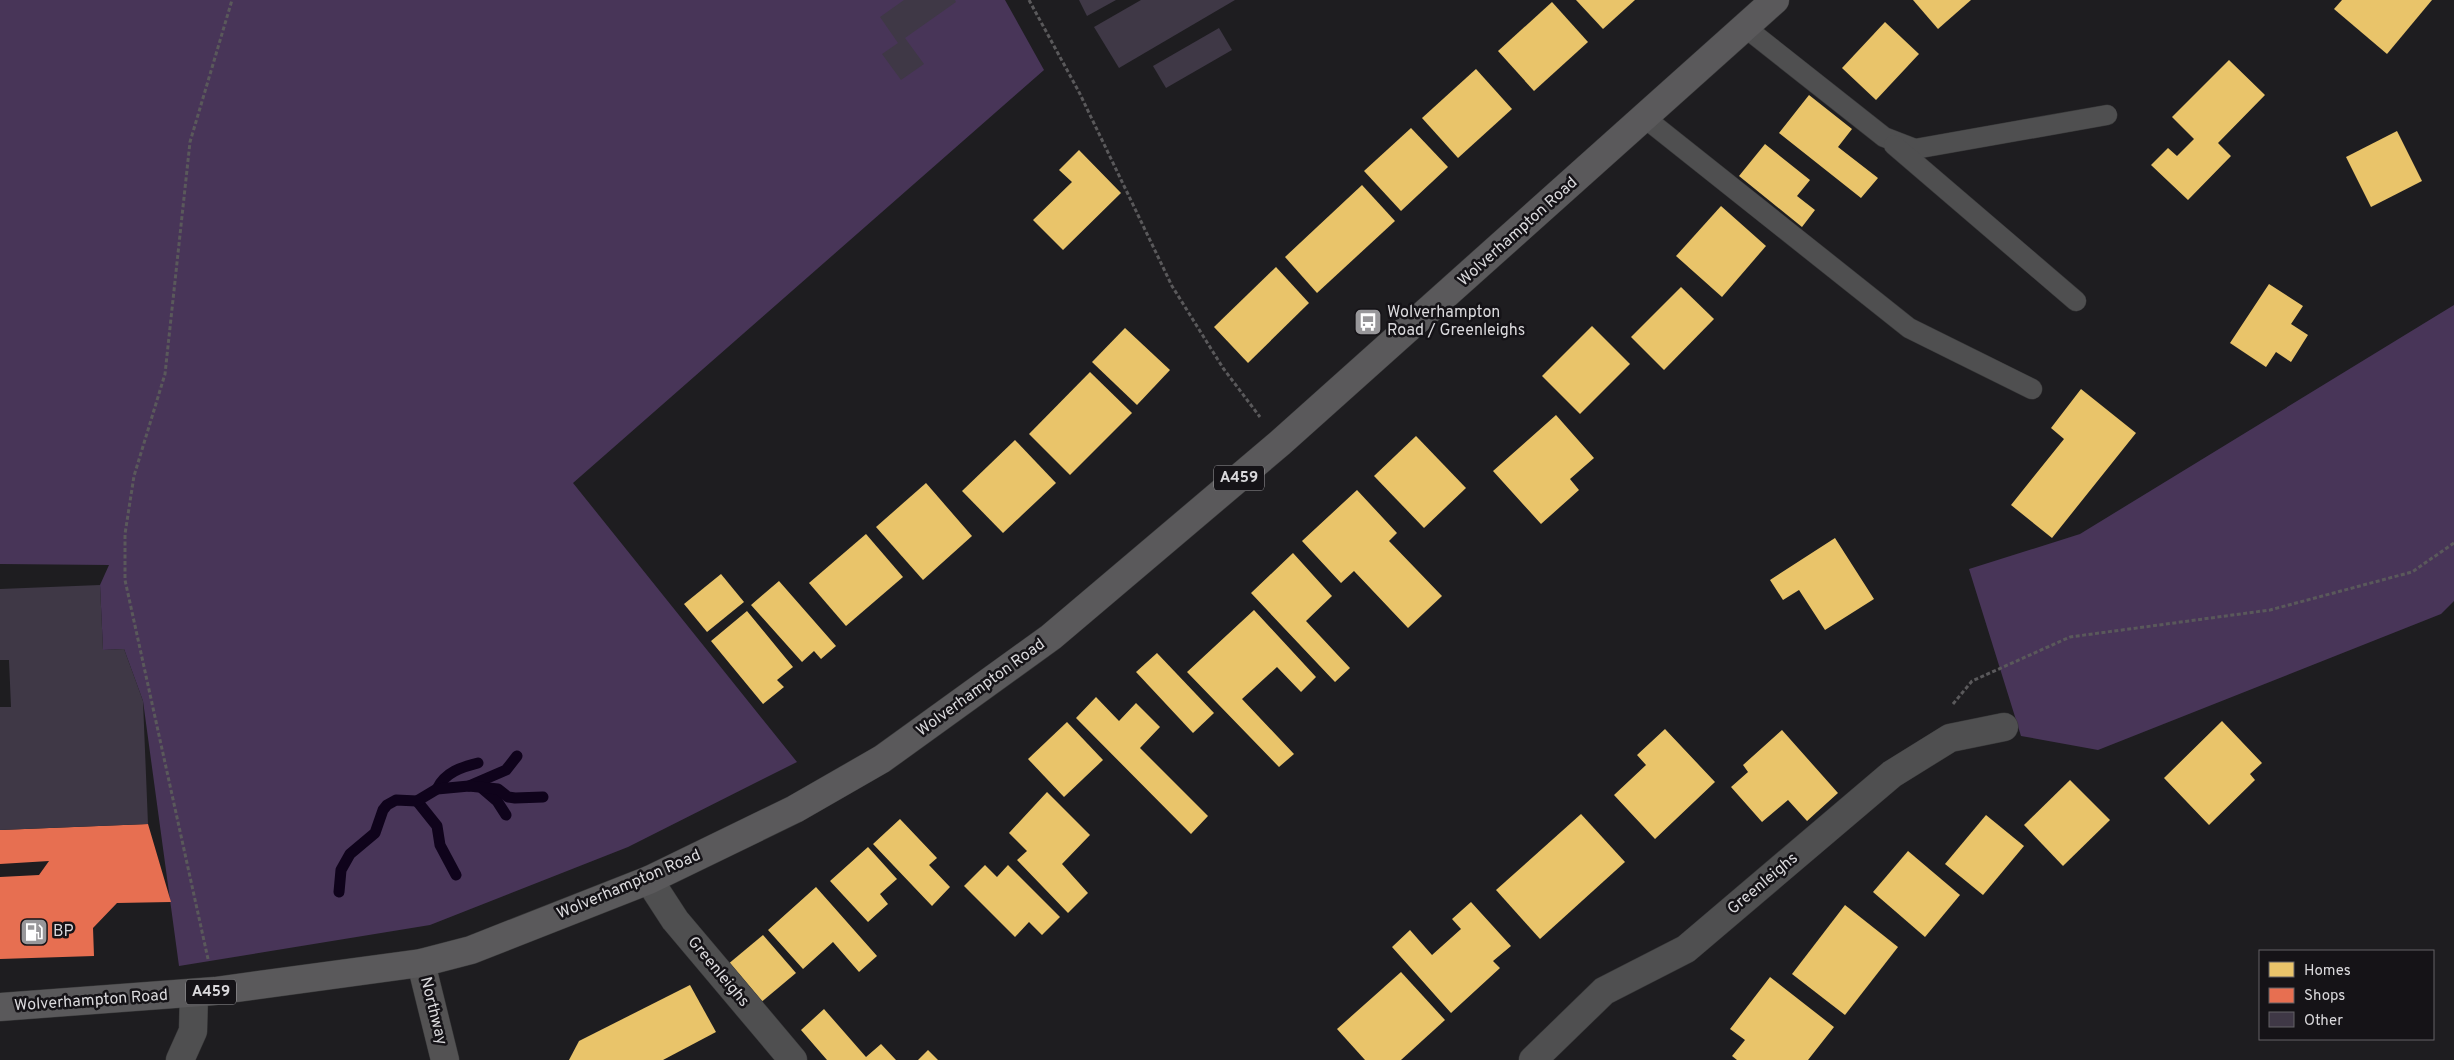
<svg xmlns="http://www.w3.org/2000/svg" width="2454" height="1060" font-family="Overpass,sans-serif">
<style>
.green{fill:#483558}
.homes{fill:#e9c46a}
.shops{fill:#e76f51}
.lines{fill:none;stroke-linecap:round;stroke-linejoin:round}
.stream{stroke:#0f031b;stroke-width:11}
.building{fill:#3f3846}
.lane-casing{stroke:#383839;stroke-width:21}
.street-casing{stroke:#383839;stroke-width:29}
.secondary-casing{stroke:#383839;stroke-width:29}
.primary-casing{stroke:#383839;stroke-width:29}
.path{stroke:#5a595b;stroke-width:3;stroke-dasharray:4 2.5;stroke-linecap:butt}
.lane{stroke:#4f4f50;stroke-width:20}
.street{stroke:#4f4f50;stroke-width:28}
.secondary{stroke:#535253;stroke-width:28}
.primary{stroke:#5a595b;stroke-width:28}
.labels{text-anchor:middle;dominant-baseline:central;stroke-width:5;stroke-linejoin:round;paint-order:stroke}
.shield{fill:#151317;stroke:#9f9ea1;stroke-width:1}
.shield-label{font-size:15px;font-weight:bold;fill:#dad9dc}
.street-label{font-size:16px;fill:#dad9dc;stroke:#151317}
.poi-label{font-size:16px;fill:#dad9dc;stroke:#151317;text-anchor:start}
</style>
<rect width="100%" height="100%" fill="#1e1d20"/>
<!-- green -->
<g class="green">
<path d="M0 0H1005L1044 70 573 483 797 762 628 847 430 925 179 966 143 701 124 649 103 650 100 585 109 565 0 564Z"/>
<path d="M2454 305V601L2441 614 2098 750 2021 736 1969 569 2080 534Z"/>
</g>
<!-- homes -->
<g class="homes">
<path d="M1576 0H1635L1603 29Z"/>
<path d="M1913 0H1971L1938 29Z"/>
<path d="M2342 0H2432L2387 54 2334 9Z"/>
<path d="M1552 2 1588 42 1534 91 1498 51Z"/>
<path d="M1885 22 1919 54 1876 100 1842 68Z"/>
<path d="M2229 60 2265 95 2218 143 2231 156 2188 200 2151 165 2168 148 2177 156 2194 139 2172 117Z"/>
<path d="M1476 69 1512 109 1458 158 1422 118Z"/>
<path d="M1809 95 1852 129 1838 147 1878 178 1861 198 1779 133Z"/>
<path d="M1411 128 1448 167 1401 211 1364 171Z"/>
<path d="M2397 131 2422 181 2371 207 2346 157Z"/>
<path d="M1765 144 1810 180 1797 196 1815 210 1802 227 1739 176Z"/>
<path d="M1079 150 1121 193 1063 250 1033 220 1072 182 1059 170Z"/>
<path d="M1362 185 1395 221 1317 293 1285 257Z"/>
<path d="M1721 206 1766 246 1722 297 1676 256Z"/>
<path d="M1276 267 1309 303 1248 363 1214 327Z"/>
<path d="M2269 284 2303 306 2291 324 2308 335 2291 362 2276 352 2266 367 2230 343Z"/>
<path d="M1681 287 1714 319 1664 370 1631 337Z"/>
<path d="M1592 326 1630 364 1580 414 1542 376Z"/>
<path d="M1125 328 1170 370 1137 405 1092 362Z"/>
<path d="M1090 372 1132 413 1070 475 1029 434Z"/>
<path d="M2081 389 2136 433 2052 538 2011 505 2064 439 2051 428Z"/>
<path d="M1556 415 1594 458 1570 479 1579 490 1541 524 1493 471Z"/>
<path d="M1416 436 1466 488 1424 528 1374 476Z"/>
<path d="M1015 440 1056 483 1003 533 962 491Z"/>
<path d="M926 483 972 536 923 580 876 527Z"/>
<path d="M1357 490 1397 533 1389 541 1442 596 1408 628 1354 571 1341 583 1302 541Z"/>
<path d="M866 534 903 577 846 626 809 583Z"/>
<path d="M1835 538 1874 599 1825 630 1799 590 1783 600 1770 580Z"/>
<path d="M1293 553 1332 596 1306 621 1350 668 1335 682 1251 593Z"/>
<path d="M721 574 744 602 707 632 684 604Z"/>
<path d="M779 581 836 646 821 659 814 651 802 662 751 605Z"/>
<path d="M1254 610 1316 677 1301 692 1277 667 1242 699 1294 754 1279 767 1187 672Z"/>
<path d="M747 611 793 667 777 680 784 687 763 704 711 641Z"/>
<path d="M1157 653 1214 713 1193 733 1136 672Z"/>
<path d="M1096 697 1119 721 1136 703 1160 727 1140 748 1208 816 1191 834 1076 718Z"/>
<path d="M2222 721 2262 763 2250 774 2255 780 2209 825 2164 778Z"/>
<path d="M1067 722 1103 760 1064 797 1028 759Z"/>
<path d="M1665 729 1715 782 1655 839 1614 795 1646 765 1637 755Z"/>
<path d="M1782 730 1838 793 1807 821 1788 800 1762 822 1731 787 1748 772 1743 765Z"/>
<path d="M2070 780 2110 820 2063 866 2024 825Z"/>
<path d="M1047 792 1090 835 1062 864 1088 893 1068 913 1017 860 1027 851 1009 833Z"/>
<path d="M1581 814 1625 862 1540 939 1496 890Z"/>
<path d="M1986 815 2024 846 1983 895 1945 864Z"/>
<path d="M900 819 937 858 929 865 950 887 932 906 873 844Z"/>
<path d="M868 847 897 879 880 894 888 904 868 922 830 881Z"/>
<path d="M1908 851 1960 895 1925 937 1873 892Z"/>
<path d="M985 865 997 877 1008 865 1060 917 1042 935 1029 922 1015 937 964 886Z"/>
<path d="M816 887 877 956 859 972 833 942 803 969 768 930Z"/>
<path d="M1471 902 1511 946 1493 961 1500 968 1451 1013 1392 947 1410 930 1432 955 1461 929 1452 919Z"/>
<path d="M1845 905 1898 947 1845 1015 1792 974Z"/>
<path d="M763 935 796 973 759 1004 727 965Z"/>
<path d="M1401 972 1445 1020 1401 1060H1365L1337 1029Z"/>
<path d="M1770 977 1834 1027 1808 1060H1737L1732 1056 1745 1040 1730 1029Z"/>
<path d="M690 985 716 1032 663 1060H569L579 1041Z"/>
<path d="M824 1009 866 1057 881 1044 896 1060H827L801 1030Z"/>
<path d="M928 1050 938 1060H918Z"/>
</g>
<!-- shops -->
<path class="shops" d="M148 824 171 902 117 903 93 928 94 956 0 959V877L39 875 49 861 0 864V830Z"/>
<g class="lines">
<!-- stream -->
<g class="stream">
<path d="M469 786 506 770 517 756"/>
<path d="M437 789C445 772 462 767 478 763"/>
<path d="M483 789 497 801 506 815"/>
<path d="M417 801 437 826 440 845 456 875"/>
<path d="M339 892 341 870 350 854 375 833 383 810 387 805 396 800 417 801 437 789 469 786 498 789 508 797 515 798 543 797"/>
</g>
</g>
<!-- building -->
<g class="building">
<path d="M904 0H955L956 2 905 38 924 64 901 80 882 54 898 43 880 17Z"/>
<path d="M1079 0H1116L1087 16Z"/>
<path d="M1141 0H1235L1119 68 1094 27Z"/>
<path d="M1219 28 1232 50 1166 88 1153 66Z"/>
<path d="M100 585 103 650 124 649 143 701 148 824 0 830V707H11L9 660H0V589Z"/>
</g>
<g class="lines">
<defs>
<g id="lane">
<path d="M1746 28 1884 137 1915 149 2107 115"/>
<path d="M1645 118 1909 328 2032 389"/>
<path d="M1894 145 2076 301"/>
</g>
<g id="street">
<path d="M649 880 675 920 793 1060"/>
<path d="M180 1060 193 1031 194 994"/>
<path d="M1533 1060 1604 991 1686 949 1892 774 1950 738 2004 727"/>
</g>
<path id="secondary" d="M421 963 445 1060"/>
<path id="primary" d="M0 1007 215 991 421 963 471 950 649 880 795 809 882 759 1051 637 1280 443 1775 0"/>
</defs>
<!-- lane casing -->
<use href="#lane" class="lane-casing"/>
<!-- street casing -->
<use href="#street" class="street-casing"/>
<!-- secondary casing -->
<use href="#secondary" class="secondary-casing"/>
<!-- primary casing -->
<use href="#primary" class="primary-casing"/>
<!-- path -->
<g class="path">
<path d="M1029 0 1079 92 1172 286 1223 368 1260 417"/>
<path d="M1953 704 1972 681 2070 637 2270 610 2412 572 2454 543"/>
<path d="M208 959 125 580V534L134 476 165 374 190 142 232 0"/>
</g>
<!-- lane -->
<use href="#lane" class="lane"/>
<!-- street -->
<use href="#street" class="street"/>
<!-- secondary -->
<use href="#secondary" class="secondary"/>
<!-- primary -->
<use href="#primary" class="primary"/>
</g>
<!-- icons -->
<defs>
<symbol id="bus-square" viewBox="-11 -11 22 22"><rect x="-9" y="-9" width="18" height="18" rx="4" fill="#98979a" stroke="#151317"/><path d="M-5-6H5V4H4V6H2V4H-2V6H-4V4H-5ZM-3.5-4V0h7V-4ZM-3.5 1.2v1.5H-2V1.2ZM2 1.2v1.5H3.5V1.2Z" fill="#fff"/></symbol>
<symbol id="fuel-square" viewBox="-11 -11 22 22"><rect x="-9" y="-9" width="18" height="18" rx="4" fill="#98979a" stroke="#151317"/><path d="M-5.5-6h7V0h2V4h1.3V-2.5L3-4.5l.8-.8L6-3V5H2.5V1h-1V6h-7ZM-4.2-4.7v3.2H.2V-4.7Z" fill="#fff"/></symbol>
</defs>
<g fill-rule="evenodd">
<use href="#bus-square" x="1352" y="306" width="32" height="32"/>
<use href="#fuel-square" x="18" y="916" width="32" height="32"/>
</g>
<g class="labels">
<!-- shield labels -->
<g class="shield">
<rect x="1214" y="465.5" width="50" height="25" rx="4"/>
<rect x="186" y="979.5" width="50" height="25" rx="4"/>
</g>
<g class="shield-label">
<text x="1239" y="478">A459</text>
<text x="211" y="992">A459</text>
</g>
<!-- street labels -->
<g class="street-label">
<text transform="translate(1518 232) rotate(-42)">Wolverhampton Road</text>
<text transform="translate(981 688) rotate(-36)">Wolverhampton Road</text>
<text transform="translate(1763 884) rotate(-40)">Greenleighs</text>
<text transform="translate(629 885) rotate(-23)">Wolverhampton Road</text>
<text transform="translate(718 972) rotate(50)">Greenleighs</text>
<text transform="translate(91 1001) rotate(-4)">Wolverhampton Road</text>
<text transform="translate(433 1011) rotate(76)">Northway</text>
</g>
<!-- poi labels -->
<g class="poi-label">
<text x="1387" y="313">Wolverhampton<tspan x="1387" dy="18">Road / Greenleighs</tspan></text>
<text x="53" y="932">BP</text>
</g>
</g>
<!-- legend -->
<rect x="2259" y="950" width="175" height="90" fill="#151317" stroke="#646266"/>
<rect x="2269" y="962" width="25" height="15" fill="#e9c46a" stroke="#646266"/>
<text x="2304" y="975" font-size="15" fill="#dad9dc">Homes</text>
<rect x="2269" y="988" width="25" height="15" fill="#e76f51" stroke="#646266"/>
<text x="2304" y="1000" font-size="15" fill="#dad9dc">Shops</text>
<rect x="2269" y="1012" width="25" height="15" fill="#3f3846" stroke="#646266"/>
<text x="2304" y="1025" font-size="15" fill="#dad9dc">Other</text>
</svg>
